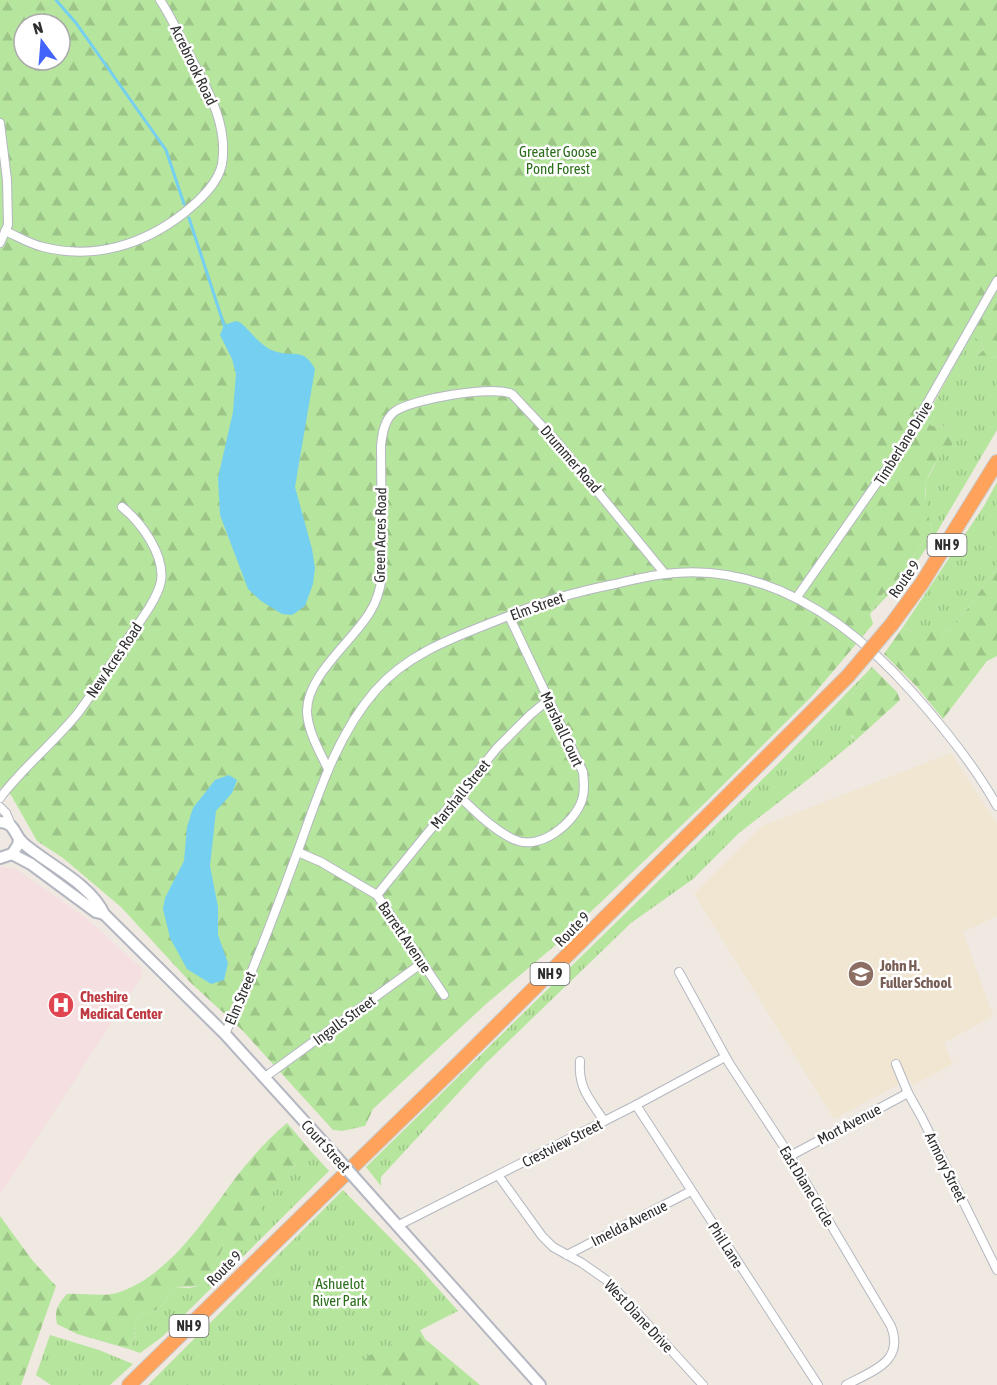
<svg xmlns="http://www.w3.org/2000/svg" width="997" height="1385" font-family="'Asap Condensed',sans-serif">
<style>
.education{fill:#f0e6d1}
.medical{fill:#f5dfe0}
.grass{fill:url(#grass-tufts)}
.forest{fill:url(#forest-firs);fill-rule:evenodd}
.water{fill:#75cff0}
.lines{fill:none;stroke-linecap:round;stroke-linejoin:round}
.stream{stroke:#75cff0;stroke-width:3}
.street-casing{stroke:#b4b7c1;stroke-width:10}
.secondary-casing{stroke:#b4b7c1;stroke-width:14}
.highway-casing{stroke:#c9c9c9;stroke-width:16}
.street{stroke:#fff;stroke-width:8}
.secondary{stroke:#fff;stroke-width:10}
.highway{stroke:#ffa35c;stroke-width:14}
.secondary-bridge-casing{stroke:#b4b7c1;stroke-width:14;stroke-linecap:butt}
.highway-bridge-casing{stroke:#c9c9c9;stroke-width:16;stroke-linecap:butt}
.secondary-bridge{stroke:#fff;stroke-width:10}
.highway-bridge{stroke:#ffa35c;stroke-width:14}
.labels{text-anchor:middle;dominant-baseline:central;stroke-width:5;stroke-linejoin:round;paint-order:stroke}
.shield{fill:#fff;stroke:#6d6d6d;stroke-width:1.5}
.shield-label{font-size:14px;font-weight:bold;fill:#2e2e2e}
.street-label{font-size:15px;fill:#2e2e2e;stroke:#fff}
.park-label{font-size:15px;fill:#2c6e1b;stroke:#fff}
.education-label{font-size:15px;font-weight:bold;fill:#785e54;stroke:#fff;text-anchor:start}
.health-label{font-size:15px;font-weight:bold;fill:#be3a42;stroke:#fff;text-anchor:start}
</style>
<defs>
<pattern id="grass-tufts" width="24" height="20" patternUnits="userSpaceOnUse" patternTransform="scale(1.5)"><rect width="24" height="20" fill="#b6e59e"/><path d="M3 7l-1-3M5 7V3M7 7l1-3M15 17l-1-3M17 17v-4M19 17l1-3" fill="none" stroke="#9dc588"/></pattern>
<pattern id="forest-firs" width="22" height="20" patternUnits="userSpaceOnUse" patternTransform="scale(1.5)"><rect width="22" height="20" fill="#b6e59e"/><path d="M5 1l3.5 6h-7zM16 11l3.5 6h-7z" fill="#9dc588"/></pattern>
</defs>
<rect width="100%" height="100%" fill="#efe9e1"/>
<!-- education -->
<path class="education" d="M951 753 997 824V916L963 932 993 1016 944 1043 953 1064 913 1085 909 1079 834 1119 694 894 762 826Z"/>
<!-- medical -->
<path class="medical" d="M0 867 16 869 86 918 141 968 142 976 0 1195Z"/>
<!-- grass -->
<g class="grass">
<path d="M971 335 980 340 984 350 975 357 992 358 997 356V430L934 537 909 573 870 614 881 596 903 574 916 552 932 530 926 508V482L954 427 932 426 925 419Z"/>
<path d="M997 482V568L955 626 941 635 914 633 903 627 984 506Z"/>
<path d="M872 667 873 668 844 704 852 721 851 736 856 740 815 774 739 833 693 879 631 923 484 1065 381 1177V1186L366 1167 778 764Z"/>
<path d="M310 1150 329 1171 162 1337 140 1353 129 1349 136 1336 134 1325 142 1314C162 1311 164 1303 174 1287L188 1288 206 1285 224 1245 262 1224 261 1207 286 1174Z"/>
<path d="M343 1190 417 1265 458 1311 365 1358 387 1385H148Z"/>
<path d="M50 1335 99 1350 133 1364 110 1385H51L36 1375Z"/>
</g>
<!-- forest -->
<g class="forest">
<path d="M0 0H997V356L992 358H974L984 350 980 340 964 333 918 412 932 426 954 427C959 446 948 446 939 458 934 464 928 476 926 483 924 499 928 515 932 530L916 552 903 574 881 596 870 614 873 624 813 695 707 801 558 943 486 1004 373 1109 365 1126 342 1131 333 1130 242 1030 191 983 121 907 63 858 37 841 11 795 0 788ZM24 24H60V60H24Z"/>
<path d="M997 568V656L987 661 943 719 917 687 884 654 903 627 914 633 931 626 941 635 955 626Z"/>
<path d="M873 668 897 692 900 700 856 740 846 729 852 721 847 718 844 704Z"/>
<path d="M287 1123 310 1150 286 1174 262 1207V1224L243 1250 224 1245 206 1286 174 1287C164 1303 162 1311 142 1314L134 1325 136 1336 129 1349 77 1334 57 1324C54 1311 58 1304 67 1294 82 1293 104 1297 117 1293 170 1276 206 1217 237 1176 252 1157 269 1138 287 1123Z"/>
<path d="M0 1216 32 1260 56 1286 21 1385H0Z"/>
<path d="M420 1330 425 1339 480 1385H387L364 1358Z"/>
</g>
<!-- water -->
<g class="water">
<path d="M236 321 241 323C250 331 262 347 274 351 292 358 303 346 315 369L295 487 312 549 315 568 313 584 305 606 292 615 282 614 261 601 248 589 220 515 218 478 233 412 236 374 232 359 220 335 224 325Z"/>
<path d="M229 775 237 780 232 793 216 811 210 866 218 907V935L228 963 224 980 211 984 187 969 170 938 163 909 165 898 184 861 187 827 193 808 215 780Z"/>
</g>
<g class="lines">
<!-- stream -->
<g class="stream">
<path d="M56 0 76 23 166 150 184 204"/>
<path d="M189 218 224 325"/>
</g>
<defs>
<g id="street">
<path d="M0 123 7 180 8 225 0 243"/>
<path d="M5 231C17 236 30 244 43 247 94 260 143 245 184 213 199 201 218 184 222 164 229 122 204 84 186 48 178 32 170 15 160 0"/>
<path d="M797 597 904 444 997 281"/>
<path d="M328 769C320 752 308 732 307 712 306 676 353 641 370 612 377 601 380 590 382 577L381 446C382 435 384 420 394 412 411 399 493 385 512 394L557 442 665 574"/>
<path d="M459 796C475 811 492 829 513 839 539 852 574 824 582 800 585 791 584 782 583 772L509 616"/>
<path d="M0 798C23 767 54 743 78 713 96 689 112 662 129 637 139 623 158 598 161 581 165 555 141 522 122 507"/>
<path d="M0 807 6 813 11 825"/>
<path d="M298 852 321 862 377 895 444 995"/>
<path d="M377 895 497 748 530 715 548 700"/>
<path d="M679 972 729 1063 790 1156 891 1326C905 1362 872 1371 846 1385"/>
<path d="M225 1034C251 976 274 916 296 856 317 799 335 737 376 690 412 649 465 634 513 614 546 600 580 591 615 584 632 580 648 576 665 574 766 561 850 622 913 693 944 728 975 766 997 806"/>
<path d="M580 1061C578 1089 590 1099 604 1121"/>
<path d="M896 1064 908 1093 922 1118 997 1270"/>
<path d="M265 1077 422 963"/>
<path d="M636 1105 818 1385"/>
<path d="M790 1156 908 1093"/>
<path d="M498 1175 542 1236 553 1247 582 1263 609 1282 703 1385"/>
<path d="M397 1226 636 1105 725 1057"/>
<path d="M567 1255 691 1191"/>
</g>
<g id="secondary">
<path d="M0 822C16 823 13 834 23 843 47 864 91 884 104 914L225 1034 322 1141"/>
<path d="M12 854 31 864 96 912 104 914"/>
<path d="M0 858 12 854 18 845 19 839"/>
<path d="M379 1205 540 1385"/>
</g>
<g id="highway">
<path d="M892 624 922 583 997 462"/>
<path d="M129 1385 460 1062 848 676"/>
</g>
</defs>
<!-- street casing -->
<use href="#street" class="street-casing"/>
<!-- secondary casing -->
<use href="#secondary" class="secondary-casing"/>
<!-- highway casing -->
<use href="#highway" class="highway-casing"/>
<!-- street -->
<use href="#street" class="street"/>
<!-- secondary -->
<use href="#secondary" class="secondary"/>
<!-- highway -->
<use href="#highway" class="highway"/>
<defs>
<path id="secondary-bridge" d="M322 1141 379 1205"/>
<path id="highway-bridge" d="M848 676 892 624"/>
</defs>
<!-- secondary-bridge casing -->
<use href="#secondary-bridge" class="secondary-bridge-casing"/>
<!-- highway-bridge casing -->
<use href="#highway-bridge" class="highway-bridge-casing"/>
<!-- secondary-bridge -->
<use href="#secondary-bridge" class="secondary-bridge"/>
<!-- highway-bridge -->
<use href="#highway-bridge" class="highway-bridge"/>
</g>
<!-- icons -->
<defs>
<symbol id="school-disc" viewBox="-11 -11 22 22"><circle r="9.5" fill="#8d6e63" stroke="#fff"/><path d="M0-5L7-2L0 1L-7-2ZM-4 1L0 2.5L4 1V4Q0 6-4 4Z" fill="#fff"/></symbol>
<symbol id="hospital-disc" viewBox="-11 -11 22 22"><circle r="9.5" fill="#e0444e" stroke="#fff"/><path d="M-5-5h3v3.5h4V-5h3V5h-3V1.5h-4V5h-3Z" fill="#fff"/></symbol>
</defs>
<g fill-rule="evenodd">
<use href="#school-disc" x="846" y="959" width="30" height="30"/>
<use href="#hospital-disc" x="46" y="990" width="30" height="30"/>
</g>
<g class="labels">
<!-- shield labels -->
<g class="shield">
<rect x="927.5" y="534" width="39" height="22" rx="4.5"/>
<rect x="530.5" y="963" width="39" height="22" rx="4.5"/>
<rect x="169.5" y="1315" width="39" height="22" rx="4.5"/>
</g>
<g class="shield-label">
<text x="947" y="545">NH 9</text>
<text x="550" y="974">NH 9</text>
<text x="189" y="1326">NH 9</text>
</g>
<!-- street labels -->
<g class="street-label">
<text transform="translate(194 65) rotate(64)">Acrebrook Road</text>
<text transform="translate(903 443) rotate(-58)">Timberlane Drive</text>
<text transform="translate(571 459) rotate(49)">Drummer Road</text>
<text transform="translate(380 535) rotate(-89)">Green Acres Road</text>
<text transform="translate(904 579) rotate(-55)">Route 9</text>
<text transform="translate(537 606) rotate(-20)">Elm Street</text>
<text transform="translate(114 660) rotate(-56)">New Acres Road</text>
<text transform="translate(562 729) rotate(65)">Marshall Court</text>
<text transform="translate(460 794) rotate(-51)">Marshall Street</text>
<text transform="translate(572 929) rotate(-45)">Route 9</text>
<text transform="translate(405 937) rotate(56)">Barrett Avenue</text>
<text transform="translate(240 998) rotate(-67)">Elm Street</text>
<text transform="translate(344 1020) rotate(-36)">Ingalls Street</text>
<text transform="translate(849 1124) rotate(-28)">Mort Avenue</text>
<text transform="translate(562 1143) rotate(-27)">Crestview Street</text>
<text transform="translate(326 1146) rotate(48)">Court Street</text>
<text transform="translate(946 1167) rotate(64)">Armory Street</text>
<text transform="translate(807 1186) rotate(59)">East Diane Circle</text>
<text transform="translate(629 1223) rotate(-27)">Imelda Avenue</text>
<text transform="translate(726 1245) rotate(57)">Phil Lane</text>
<text transform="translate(224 1268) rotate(-45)">Route 9</text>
<text transform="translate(639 1316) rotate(47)">West Diane Drive</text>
</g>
<!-- park labels -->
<g class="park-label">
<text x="558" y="151">Greater Goose<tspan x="558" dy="17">Pond Forest</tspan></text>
<text x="340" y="1283">Ashuelot<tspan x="340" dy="17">River Park</tspan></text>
</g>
<!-- education labels -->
<g class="education-label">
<text x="880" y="965">John H.<tspan x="880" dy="17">Fuller School</tspan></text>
</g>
<!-- health labels -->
<g class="health-label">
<text x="80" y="996">Cheshire<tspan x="80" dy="17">Medical Center</tspan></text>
</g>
</g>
<!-- north arrow -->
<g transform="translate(42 42) rotate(344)"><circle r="28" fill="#ffffff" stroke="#ababab" stroke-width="1.5"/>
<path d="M0-4.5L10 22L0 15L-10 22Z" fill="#4264fb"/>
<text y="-9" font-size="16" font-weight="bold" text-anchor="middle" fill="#2e2e2e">N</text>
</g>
</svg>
